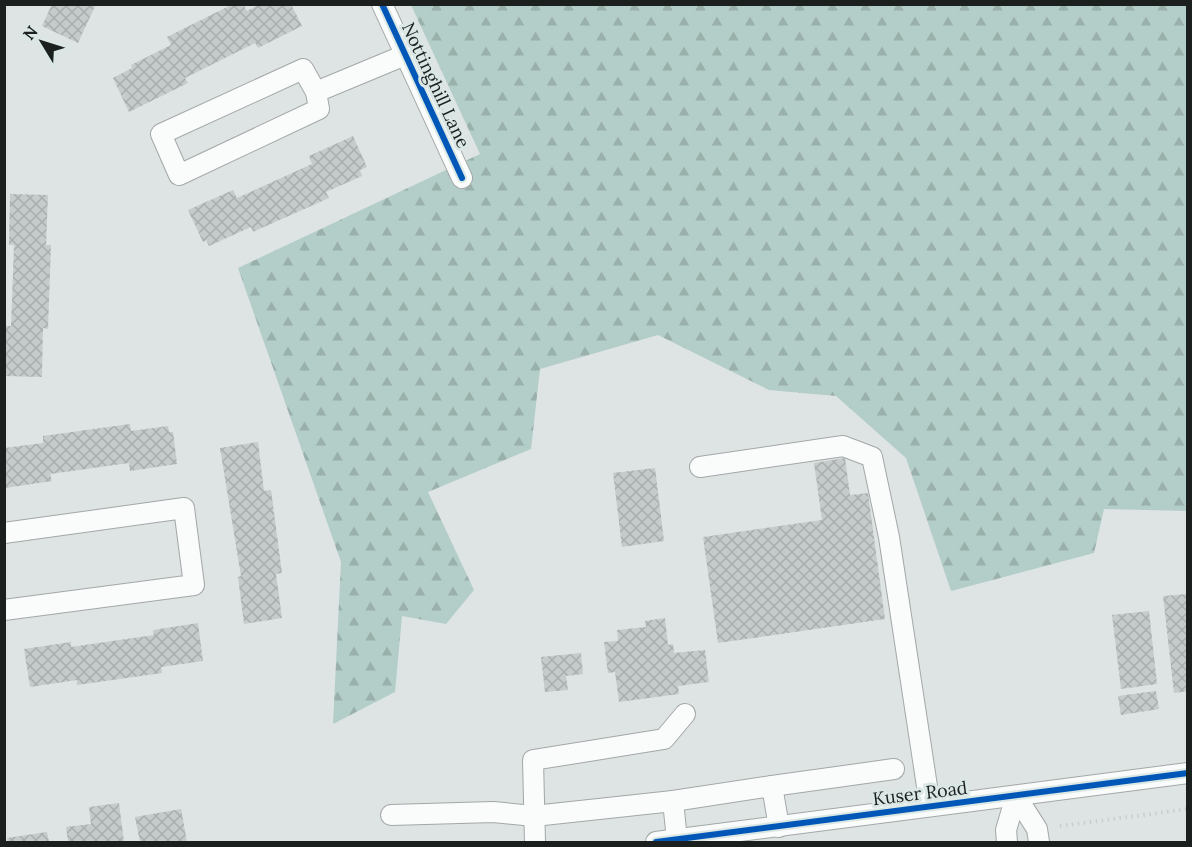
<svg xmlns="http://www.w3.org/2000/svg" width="1192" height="847" font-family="Lora,serif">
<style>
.forest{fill:url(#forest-firs)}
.building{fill:url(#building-cross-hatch)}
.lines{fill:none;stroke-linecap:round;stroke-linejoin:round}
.minor-casing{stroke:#a3a8a7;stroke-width:22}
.path{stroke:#cacdcc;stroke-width:4;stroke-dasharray:1.5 4.5;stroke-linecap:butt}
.minor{stroke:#fafbfb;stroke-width:20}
.cycleway-casing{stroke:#dae7e4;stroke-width:10}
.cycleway{stroke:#0057b8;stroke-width:6}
.labels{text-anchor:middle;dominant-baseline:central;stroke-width:6;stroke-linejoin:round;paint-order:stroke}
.street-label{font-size:18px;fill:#1b201f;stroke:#dae7e4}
</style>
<defs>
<pattern id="forest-firs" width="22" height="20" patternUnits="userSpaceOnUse" patternTransform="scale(1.5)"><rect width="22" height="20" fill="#b3cdc8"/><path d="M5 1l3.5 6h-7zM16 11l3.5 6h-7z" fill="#99b0ab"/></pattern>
<pattern id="building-cross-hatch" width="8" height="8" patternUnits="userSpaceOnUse" patternTransform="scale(1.5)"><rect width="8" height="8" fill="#c5cbca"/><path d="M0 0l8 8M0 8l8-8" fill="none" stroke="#a9aead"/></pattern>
</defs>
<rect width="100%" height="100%" fill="#dde4e3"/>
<!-- forest -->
<path class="forest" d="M411 5H1187V511L1104 509 1094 553 951 591 906 458 836 396 769 390 658 335 540 369 531 449 428 492 474 590 446 624 402 616 395 692 333 724 341 562 238 268 480 154Z"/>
<!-- building -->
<g class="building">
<path d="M52 4H96L78 43 42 26Z"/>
<path d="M233 4H243L247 11 260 4H291L302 26 258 48 255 43 185 78 188 83 129 112 113 78 132 68 131 65 171 45 167 37Z"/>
<path d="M353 136 367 167 360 170 362 176 326 192 329 198 253 232 251 227 209 246 206 240 203 242 188 210 233 190 237 198 312 164 309 156Z"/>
<path d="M10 194 48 195 46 245H51L48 329 43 328 42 377 4 376 6 326H11L14 245H9Z"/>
<path d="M130 424 131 431 168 426 169 432H173L177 464 130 471 129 463 50 474 52 481 5 488 4 448 43 443V436Z"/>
<path d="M258 442 264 491 271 490 282 573 276 574 282 618 244 624 238 577 241 576 220 448Z"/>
<path d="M845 458 850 495 868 493 885 619 718 643 703 537 822 520 814 463Z"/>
<path d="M655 468 664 541 622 547 613 473Z"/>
<path d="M1187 594 1188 691 1174 693 1163 596Z"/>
<path d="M1149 611 1157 684 1121 689 1112 615Z"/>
<path d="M665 618 668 645 673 644 674 653 705 650 709 682 678 686 679 694 619 702 615 672 608 673 604 642 618 641 617 630 646 627 645 621Z"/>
<path d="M198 623 203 661 161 667 162 673 77 685V680L30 687 24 649 71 642V647L154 635 153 630Z"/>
<path d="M581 653 583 674 566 676 568 690 545 692 541 657Z"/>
<path d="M1156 691 1159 709 1121 715 1118 696Z"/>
<path d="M119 803 124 842H68L66 827 91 824 89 807Z"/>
<path d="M181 809 187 842H140L135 817Z"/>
<path d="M47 832 49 842H8L7 838Z"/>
</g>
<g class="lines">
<defs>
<g id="minor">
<path d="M382 4 462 178"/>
<path d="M316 92 319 109 179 175 161 134 303 69 316 92 405 55"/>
<path d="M700 467 843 446 872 457 889 537 930 806"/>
<path d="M4 533 184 508 194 585 4 610"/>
<path d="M772 786 894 769"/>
<path d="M1016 796 1037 829 1039 842"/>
<path d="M673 801 772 786 779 827"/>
<path d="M391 815 493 812 534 816 673 801 677 840"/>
<path d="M535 842 533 760 664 739 685 714"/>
<path d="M656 842 1188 773"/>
<path d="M1007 842 1006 830 1016 796"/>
</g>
</defs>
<!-- minor casing -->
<use href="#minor" class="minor-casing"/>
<!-- path -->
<path class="path" d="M1060 826 1188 809"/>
<!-- minor -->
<use href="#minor" class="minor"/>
<defs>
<g id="cycleway">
<path d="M382 4 462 178"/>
<path d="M656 842 1188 773"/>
</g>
</defs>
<!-- cycleway casing -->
<use href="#cycleway" class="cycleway-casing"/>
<!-- cycleway -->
<use href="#cycleway" class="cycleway"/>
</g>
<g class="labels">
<!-- street labels -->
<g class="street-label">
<text transform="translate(436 85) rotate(65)">Nottinghill Lane</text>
<text transform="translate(920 793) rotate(-7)">Kuser Road</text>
</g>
</g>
<!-- border -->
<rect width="1192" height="847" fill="none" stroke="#1b201f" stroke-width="12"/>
<!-- north arrow -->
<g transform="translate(42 42) rotate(308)" stroke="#dae7e4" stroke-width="4.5" paint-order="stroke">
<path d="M0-4.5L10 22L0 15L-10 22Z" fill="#1b201f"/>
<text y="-9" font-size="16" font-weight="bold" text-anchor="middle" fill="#1b201f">N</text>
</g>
</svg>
